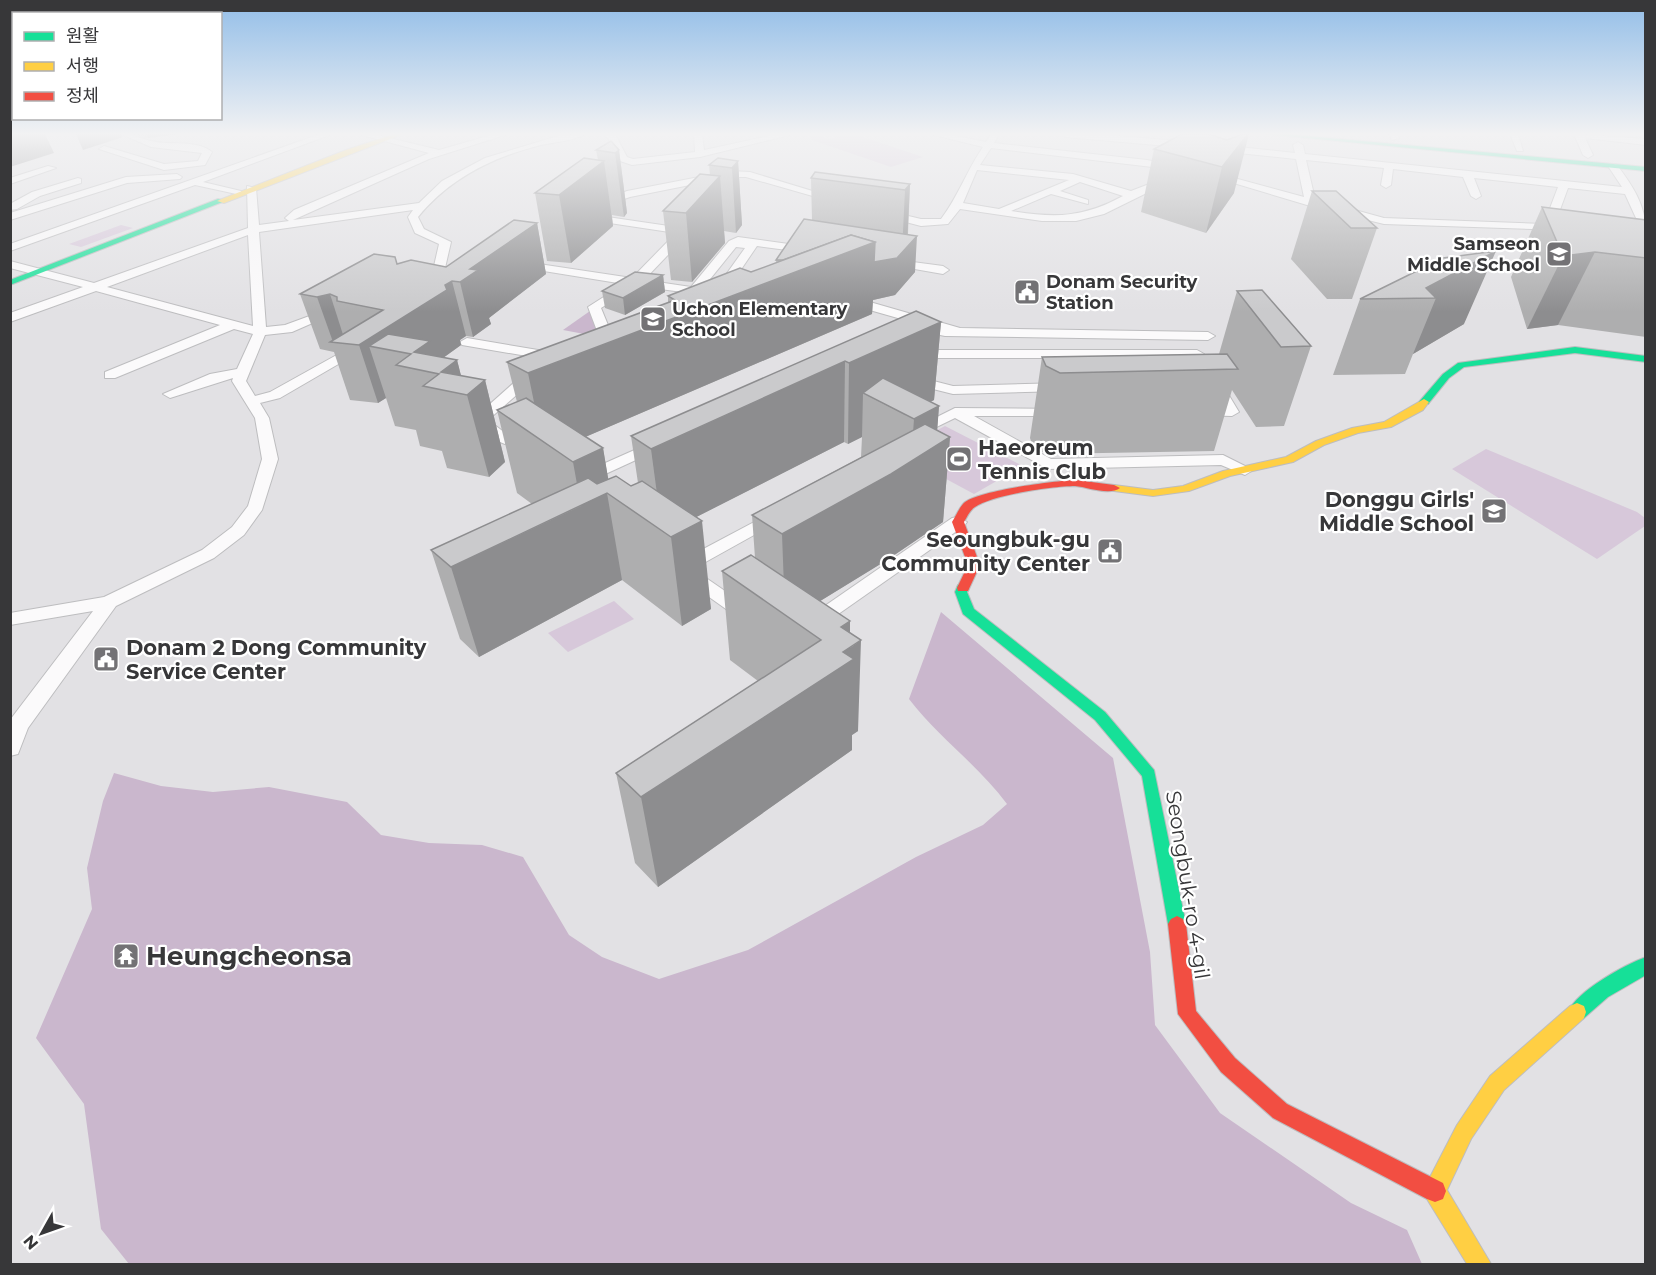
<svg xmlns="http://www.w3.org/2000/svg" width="1656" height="1275" font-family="Montserrat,'Noto Sans KR',sans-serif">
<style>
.green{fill:#d7c8da}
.forest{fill:#cab7cd}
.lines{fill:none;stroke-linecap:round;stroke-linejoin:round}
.street-casing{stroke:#bdbdbf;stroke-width:2}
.fast-casing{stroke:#bdbdbf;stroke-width:2}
.slow-casing{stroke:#bdbdbf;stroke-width:2}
.jam-casing{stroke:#bdbdbf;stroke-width:2}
.street{fill:#fbfafb;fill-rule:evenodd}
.fast{fill:#16e098;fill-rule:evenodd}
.slow{fill:#ffcf43;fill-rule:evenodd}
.jam{fill:#f24e42;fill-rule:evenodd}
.wall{fill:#aeaeaf}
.shaded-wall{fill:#8d8d8f}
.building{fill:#cacacc;stroke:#8d8d8f;stroke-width:1.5}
.labels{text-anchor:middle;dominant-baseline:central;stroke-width:4.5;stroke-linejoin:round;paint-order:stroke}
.far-poi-label{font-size:18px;font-weight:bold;fill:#373739;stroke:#fff;text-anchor:start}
.poi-label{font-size:21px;font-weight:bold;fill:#373739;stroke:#fff;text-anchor:start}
.street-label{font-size:21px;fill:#373739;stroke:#fff}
.near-poi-label{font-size:26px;font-weight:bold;fill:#373739;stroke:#fff;text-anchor:start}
</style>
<rect width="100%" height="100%" fill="#e2e1e4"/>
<!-- green -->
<g class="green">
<path d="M854 134 923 157 891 167 812 140 811 137 821 135 827 139Z"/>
<path d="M121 225 133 228 81 247 69 244Z"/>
<path d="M945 426 1023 466 974 494 896 452Z"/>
<path d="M1486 449 1637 512 1645 518V526L1597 559 1452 469Z"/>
<path d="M614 601 634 619 568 652 548 633Z"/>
</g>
<!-- forest -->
<g class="forest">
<path d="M590 311 600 337 563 330Z"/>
<path d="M941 612 1113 758 1150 952 1155 1025 1220 1113 1351 1203 1407 1230 1422 1264H129L101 1229 84 1104 36 1038 92 909 87 868 103 801 114 773 161 786 213 792 269 787 347 802 381 835 429 843 482 845 523 857 569 935 602 957 659 979 748 950 916 857 983 825 1007 804C978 765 938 737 909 699Z"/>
</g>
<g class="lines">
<defs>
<g id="street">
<path d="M121 134C133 134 141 139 152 141 171 146 196 139 212 152L205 165 164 170 99 149 104 146 164 164 198 161 202 153 151 147Z"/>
<path d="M320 134H332L203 182 241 191V195L195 185 10 251V244Z"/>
<path d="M358 134H373L439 150 495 134H508L429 159 293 220 419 203 442 181 485 158 558 136 585 134C575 141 554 142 541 145 493 157 450 178 418 217L424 229 451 242 445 268 424 282 414 279 434 266 439 244 415 233 408 217 413 210 259 232 266 327 285 325 334 307 340 311 292 332 265 335 246 381 255 396 270 392 342 352 347 351 354 355 280 398 260 403 269 418 278 459 262 510 244 535 214 558 116 606 28 728 18 754 10 756V720L93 611 10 625V613L104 597 202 550 232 527 248 506 262 459 255 418 232 381 233 378 170 398 163 394 210 374 237 369 253 334 234 329 115 378H105V372L220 325 96 291 10 322V313L83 287 10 268V261L94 283 248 228 247 186 256 188 259 225 289 221 285 218 294 210 429 153ZM248 235 253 326 107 287Z"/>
<path d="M601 134H615L627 157 633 159 695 152 694 134H702L704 150 778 134H794L700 157 632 165 620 161 608 138Z"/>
<path d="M930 134H946L986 142 991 134H996L998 136 994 143 1147 160 1183 167 1178 170 991 148 980 165 1073 174 1131 191 1170 176 1175 179 1104 214 1076 221H1042L960 209 948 224 921 226 879 215V211L883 210 921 219H941C958 197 967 170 983 147ZM977 170 1069 180 999 209 963 203ZM1080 182 1123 196C1083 218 1055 218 1011 211L1051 194 1088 204V200L1060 191Z"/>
<path d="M1061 134H1094L1191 142 1196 145 1191 148 1065 137Z"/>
<path d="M1389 134H1397L1399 138 1392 140Z"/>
<path d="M1510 134H1518L1523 151H1517Z"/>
<path d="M1574 134 1646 139V145L1585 138 1593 155 1588 158 1583 155Z"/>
<path d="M1298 142 1303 145 1305 154 1622 187 1608 166 1616 164C1632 184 1646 206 1646 232L1641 229 1625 194 1568 188 1554 226 1564 228 1565 230 1560 233 1532 229 1384 224 1307 205 1207 175 1212 172 1304 197 1296 159 1220 151 1215 148 1220 145 1295 153 1293 145ZM1306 160 1384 168 1381 185 1386 188 1391 185 1393 169 1463 177 1471 196 1476 199 1481 196 1474 178 1558 187 1544 224 1384 218 1315 199Z"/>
<path d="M48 166 56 168 10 184V178Z"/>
<path d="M730 171 750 172 842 200 837 203 746 177H730L630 197 601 207 596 204 627 191Z"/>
<path d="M177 174 182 177 180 179 127 183 10 220V213L126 177Z"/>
<path d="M78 178 81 179V183L40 196 17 209 10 210V204L32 192Z"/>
<path d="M587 214 696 230V234L687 235 644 280 691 287 729 241 738 237 810 247 816 250 810 253 757 246 725 293 721 294 715 290 745 248 736 247 698 294 637 286 601 308 619 352 612 356 605 352 588 307 624 284 519 267 513 264 519 261 632 278 676 233 583 219V215Z"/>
<path d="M890 259 943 266 949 270 943 274 886 264V260Z"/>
<path d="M849 296 960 328 1208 332 1215 336 1208 340 945 336 940 335V330L845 303V297Z"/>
<path d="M467 338 556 353 563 357 556 361 462 345 460 342Z"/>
<path d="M934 350H1197L1204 354 1239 412 1232 416 1195 415 1193 412 1195 409 1222 408 1193 358H936L912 366 905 362Z"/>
<path d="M532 370 539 374 537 377 488 420 513 439 505 444 500 442 472 420 527 371Z"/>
<path d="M910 375 953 386 1063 383 1070 387 1063 391 953 394 905 382 903 379Z"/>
<path d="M955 408 1065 409 1067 412 1060 416H974L1051 459 1223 455 1253 470 1245 475 1221 465 1048 469 955 418 920 435H910L907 432Z"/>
<path d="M657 440 662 442 665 445 662 448 588 482H576L574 479 576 476Z"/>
<path d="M775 511 781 512 783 516 781 520 693 569 754 611 757 615 754 619H740L681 577 674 567 677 563Z"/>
<path d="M958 517 967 522 964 526 817 629H803L800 625 803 621 952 518Z"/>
</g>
<g id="fast">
<path d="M1265 134H1287L1646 167V171Z"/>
<path d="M218 199 225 201 10 285V280Z"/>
<path d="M1575 347 1646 356V362L1575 353 1464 367 1449 378 1428 404H1420L1419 402 1443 374 1458 363Z"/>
<path d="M963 584 969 588 967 592 974 609 1105 712 1154 770 1186 924 1183 929 1177 932 1171 929 1168 924 1142 776 1095 720 963 614 955 592 958 585Z"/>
<path d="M1646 957V975L1608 997 1584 1018 1577 1021 1570 1018 1568 1012C1577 991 1624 965 1646 957Z"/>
</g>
<g id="slow">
<path d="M394 134H403L224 203 217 201 346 150Z"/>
<path d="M1424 399 1429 402 1423 410 1391 427 1358 433 1324 445 1293 462 1230 476 1189 491 1153 496 1114 491 1108 488 1114 485 1153 490 1183 486 1223 471 1286 457 1316 441 1352 428 1384 422Z"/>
<path d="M1577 1003 1584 1006 1586 1012 1584 1018 1504 1090 1471 1139 1447 1190 1491 1264H1467L1427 1199 1424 1191 1427 1183 1457 1125 1490 1076 1570 1006Z"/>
</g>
<g id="jam">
<path d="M1076 480 1114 485 1120 488C1110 496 1087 487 1075 486 1053 486 992 495 975 507 970 510 967 517 964 522L980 565 968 591H958L957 588 968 565 952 522C956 516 960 506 965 502 982 490 1054 481 1076 480Z"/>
<path d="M1177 916 1183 919 1186 924 1196 1011 1235 1058 1287 1104 1443 1183 1446 1191 1443 1199 1435 1202 1427 1199 1273 1118 1221 1072 1178 1014 1168 924 1171 919Z"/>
</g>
</defs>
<!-- street casing -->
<use href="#street" class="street-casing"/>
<!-- fast casing -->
<use href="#fast" class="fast-casing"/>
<!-- slow casing -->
<use href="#slow" class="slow-casing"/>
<!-- jam casing -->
<use href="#jam" class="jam-casing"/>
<!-- street -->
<use href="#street" class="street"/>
<!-- fast -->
<use href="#fast" class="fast"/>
<!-- slow -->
<use href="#slow" class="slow"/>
<!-- jam -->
<use href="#jam" class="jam"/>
</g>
<!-- wall -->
<g class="wall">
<path d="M131 134H180L148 138Z"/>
<path d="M1208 134 1234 193 1206 233 1141 212 1154 149Z"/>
<path d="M596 150H619L627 213 624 217 612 215 613 226 571 263 547 261 535 193 598 160Z"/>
<path d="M738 161 742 225 736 233 724 231 725 243 692 282 671 280 663 211 710 175 709 165Z"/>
<path d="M811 178 910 184 908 234 915 272 895 295 873 300 872 314 585 437 603 448 608 479 631 486 638 483 631 436 941 322 934 400 930 402 939 406 937 430 950 437 943 522 887 560 820 601 850 633 858 731 852 735V750L658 887 635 863 616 773 758 681 730 660 722 571 755 558 752 515 861 457 862 437 848 444 844 442 696 517 711 609 682 626 622 580 479 657 460 639 431 550 532 504 517 493 497 410 517 402 507 362 668 303V296L751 272 776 263V260L812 220Z"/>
<path d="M1312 191 1377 228 1352 299H1327L1291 259Z"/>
<path d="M1542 207 1646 220V337L1558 325 1527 329 1511 277Z"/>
<path d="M537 223 546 274 489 318 491 324 473 337 466 336 460 340 461 345 443 358 457 360 461 376 485 380 505 462 489 477 447 468 442 451 420 446 416 430 395 426 386 398 378 403 350 400 334 352 320 349 300 294 397 264 446 267Z"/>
<path d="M1443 258 1464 324 1413 354 1405 374 1333 375 1360 299Z"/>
<path d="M663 275 665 292 625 315 605 308 602 291Z"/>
<path d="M1237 291 1311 346 1284 426 1256 427 1232 390 1214 451 1047 454 1033 447 1030 438 1042 357 1219 354Z"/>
</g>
<!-- shaded-wall -->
<g class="shaded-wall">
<path d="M10 134H45L54 153 10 167Z"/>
<path d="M76 134H121L123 137 83 150Z"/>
<path d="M146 134H180L148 138Z"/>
<path d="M1248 134H1249L1234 193 1206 233 1222 167Z"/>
<path d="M619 150 627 213 624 217 615 153Z"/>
<path d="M604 161 613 226 571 263 559 195Z"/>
<path d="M738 161 742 225 736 233 732 168Z"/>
<path d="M720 176 725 243 692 282 686 213Z"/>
<path d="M910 184 907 246 917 236 915 272 895 295 873 300 872 314 555 450 542 441 528 373 875 242 902 252 905 190Z"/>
<path d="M537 223 546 274 489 318 491 324 473 337 460 282 470 269Z"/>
<path d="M1496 251 1464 324 1413 354 1436 298 1426 288Z"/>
<path d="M1595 252 1558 325 1527 329 1563 256Z"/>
<path d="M663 275 665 292 625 315 623 298Z"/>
<path d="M452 281 466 336 460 340 461 345 436 363 411 354 369 346 386 398 378 403 359 345 445 285Z"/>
<path d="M330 294 346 344 333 342 317 297Z"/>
<path d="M941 322 934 400 905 415 863 393 862 437 848 444 849 363Z"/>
<path d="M457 360 466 395 441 372Z"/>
<path d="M845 361 844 442 665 533 662 531 651 449Z"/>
<path d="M485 380 505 462 489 477 467 395Z"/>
<path d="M939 406 936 446 950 437 943 522 887 560 791 619 785 614 782 534 911 461 914 419Z"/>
<path d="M603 448 611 495 607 493 622 580 479 657 451 567 581 506 573 462Z"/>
<path d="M702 521 711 609 682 626 671 537Z"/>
<path d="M850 621V648L861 640 858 731 852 735V750L658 887 641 797 841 627Z"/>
</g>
<!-- building -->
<g class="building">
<path d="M1182 134H1208L1227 140 1243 134H1248L1222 167 1154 149Z"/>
<path d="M611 141 619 150 615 153 596 150Z"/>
<path d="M584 158 604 161 559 195 535 193Z"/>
<path d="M718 158 738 161 732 168 709 165Z"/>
<path d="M815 172 910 184 905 190 811 178Z"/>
<path d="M700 174 720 176 686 213 663 211Z"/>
<path d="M1312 191H1336L1377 228H1351Z"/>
<path d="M1542 207 1646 220V258L1595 252 1563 256Z"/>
<path d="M804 219 917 236 897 258 874 262 875 242 851 235 783 260H776Z"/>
<path d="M514 220 537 223 470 269 478 270 460 282 452 281 445 285 447 290 359 345 330 342 383 310 337 301V297L330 294 317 297 300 294 374 254 395 257 397 264 411 260 446 267Z"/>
<path d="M851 235 875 242 528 373 507 362 675 300 668 296 740 268 751 272Z"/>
<path d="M1496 251 1426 288 1436 298 1360 299 1443 258Z"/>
<path d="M635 272 663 275 623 298 602 291Z"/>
<path d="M1262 290 1311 346 1281 347 1237 291Z"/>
<path d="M916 311 941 322 849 363 845 361 651 449 631 436Z"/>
<path d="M388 334 430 341 414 352 457 360 441 372 485 380 467 395 423 386 439 374 396 365 411 354 369 346Z"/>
<path d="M1227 354 1238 369 1060 373 1046 366 1042 357Z"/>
<path d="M883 378 939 406 914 419 863 393Z"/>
<path d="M526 398 603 448 573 462 497 410Z"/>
<path d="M925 424 950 437 891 474 782 534 752 515Z"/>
<path d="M616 476 631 486 642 481 702 521 671 537 607 493 451 567 431 550 588 478 597 484Z"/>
<path d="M751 555 850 621 841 627 861 640 843 652 854 659 641 797 616 773 821 640 722 571Z"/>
</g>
<!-- sky -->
<linearGradient id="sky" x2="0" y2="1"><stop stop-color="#93bee8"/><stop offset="0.43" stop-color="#f2f2f3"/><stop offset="1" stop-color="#f2f2f3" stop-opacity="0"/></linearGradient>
<rect width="1656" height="312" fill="url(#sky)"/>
<!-- icons -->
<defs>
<symbol id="school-square" viewBox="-11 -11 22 22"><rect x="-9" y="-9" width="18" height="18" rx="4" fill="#737275" stroke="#fff"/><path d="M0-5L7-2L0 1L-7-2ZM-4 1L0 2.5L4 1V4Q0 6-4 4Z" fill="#fff"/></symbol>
<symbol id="civic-square" viewBox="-11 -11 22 22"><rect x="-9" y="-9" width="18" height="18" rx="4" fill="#737275" stroke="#fff"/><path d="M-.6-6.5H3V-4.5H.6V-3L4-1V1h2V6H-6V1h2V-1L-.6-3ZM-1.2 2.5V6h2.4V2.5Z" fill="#fff"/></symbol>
<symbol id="stadium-square" viewBox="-11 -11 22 22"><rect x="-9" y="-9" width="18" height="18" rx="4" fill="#737275" stroke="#fff"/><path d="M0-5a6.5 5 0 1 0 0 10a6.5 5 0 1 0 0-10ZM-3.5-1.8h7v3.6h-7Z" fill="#fff"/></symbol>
<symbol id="temple-square" viewBox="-11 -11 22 22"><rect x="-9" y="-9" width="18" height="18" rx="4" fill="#737275" stroke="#fff"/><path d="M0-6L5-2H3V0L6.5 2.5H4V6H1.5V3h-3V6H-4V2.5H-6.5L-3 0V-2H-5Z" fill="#fff"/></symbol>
</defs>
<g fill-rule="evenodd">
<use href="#school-square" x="1544" y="239" width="30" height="30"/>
<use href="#civic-square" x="1012" y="277" width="30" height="30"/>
<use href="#school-square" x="638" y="304" width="30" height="30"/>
<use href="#stadium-square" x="944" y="444" width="30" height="30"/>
<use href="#school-square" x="1479" y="496" width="30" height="30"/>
<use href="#civic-square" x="1095" y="536" width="30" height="30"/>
<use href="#civic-square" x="91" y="644" width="30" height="30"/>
<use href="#temple-square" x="111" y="941" width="30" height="30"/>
</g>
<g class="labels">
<!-- far-poi labels -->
<g class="far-poi-label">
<text x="1540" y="244" text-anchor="end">Samseon<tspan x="1540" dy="21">Middle School</tspan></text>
<text x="1046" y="282">Donam Security<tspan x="1046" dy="21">Station</tspan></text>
<text x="672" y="309">Uchon Elementary<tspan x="672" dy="21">School</tspan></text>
</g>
<!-- poi labels -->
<g class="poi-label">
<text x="978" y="447">Haeoreum<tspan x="978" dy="24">Tennis Club</tspan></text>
<text x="1474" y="499" text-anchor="end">Donggu Girls'<tspan x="1474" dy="24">Middle School</tspan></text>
<text x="1090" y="539" text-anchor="end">Seoungbuk-gu<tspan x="1090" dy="24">Community Center</tspan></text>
<text x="126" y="647">Donam 2 Dong Community<tspan x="126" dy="24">Service Center</tspan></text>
</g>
<!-- street labels -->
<g class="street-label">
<text transform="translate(1188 885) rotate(81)">Seongbuk-ro 4-gil</text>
</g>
<!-- near-poi labels -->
<g class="near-poi-label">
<text x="146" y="956">Heungcheonsa</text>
</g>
</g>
<!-- border -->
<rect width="1656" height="1275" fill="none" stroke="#373739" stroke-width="24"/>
<!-- legend -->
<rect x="12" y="12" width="210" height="108" fill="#ffffff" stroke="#afafb0" stroke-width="1.5"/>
<rect x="24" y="32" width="30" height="9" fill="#16e098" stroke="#afafb0" stroke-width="1.5"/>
<text x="66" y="42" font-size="18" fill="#373739">원활</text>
<rect x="24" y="62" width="30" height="9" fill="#ffcf43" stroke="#afafb0" stroke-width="1.5"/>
<text x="66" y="72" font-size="18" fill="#373739">서행</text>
<rect x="24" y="92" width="30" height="9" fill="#f24e42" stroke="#afafb0" stroke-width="1.5"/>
<text x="66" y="102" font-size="18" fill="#373739">정체</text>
<!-- north arrow -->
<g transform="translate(42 1233) rotate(230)" stroke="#ffffff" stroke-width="4.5" paint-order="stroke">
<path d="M0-4.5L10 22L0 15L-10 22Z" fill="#373739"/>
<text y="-9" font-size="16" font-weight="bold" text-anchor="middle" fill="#373739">N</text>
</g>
</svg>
